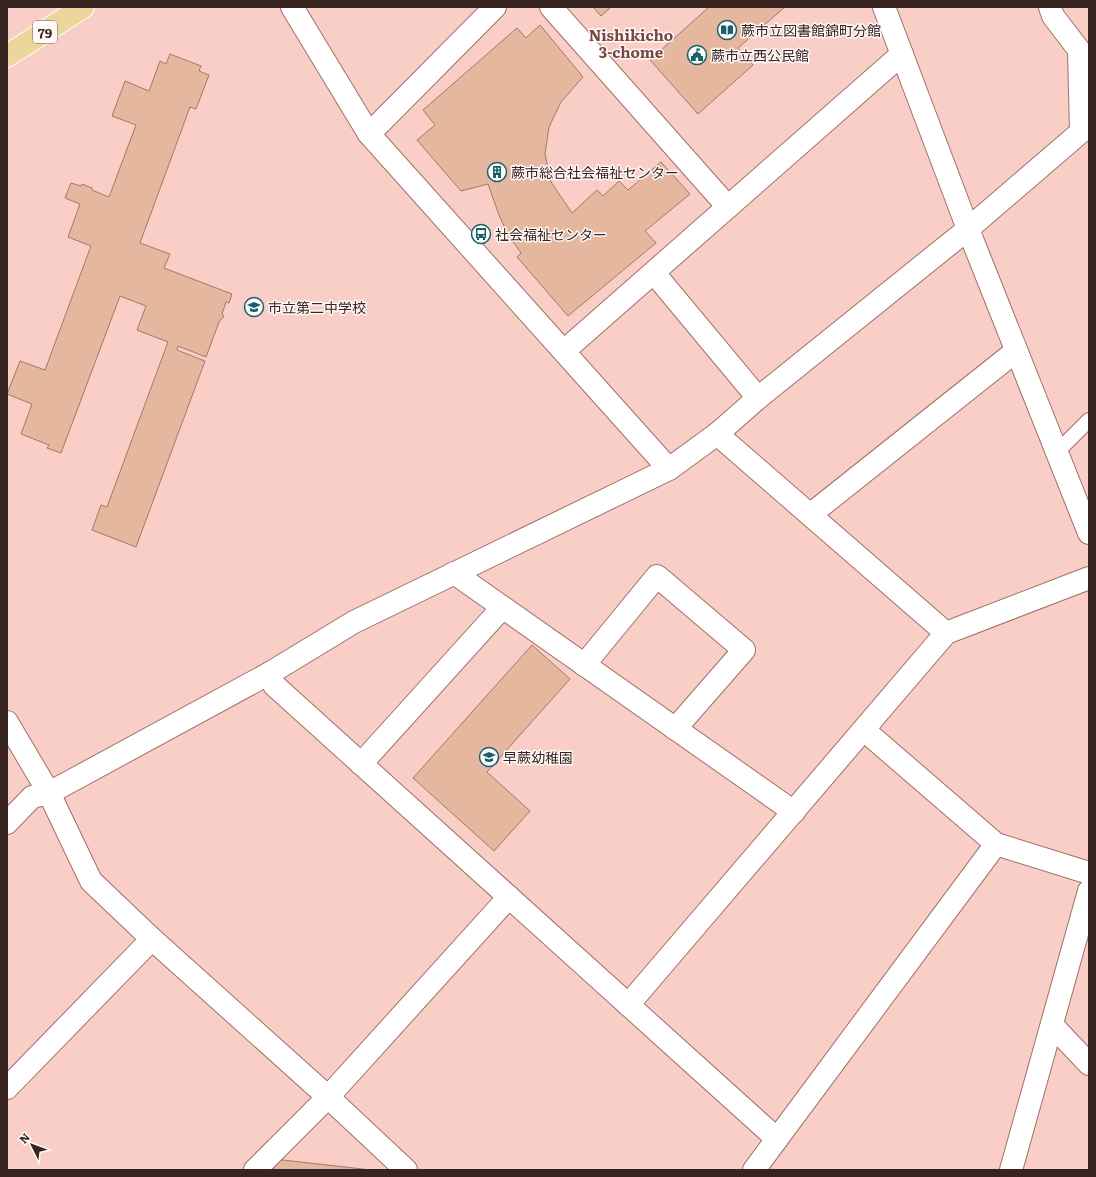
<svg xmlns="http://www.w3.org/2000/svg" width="1096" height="1177" font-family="Literata,'Noto Sans JP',serif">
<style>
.building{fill:#e5b79f;stroke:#a47963}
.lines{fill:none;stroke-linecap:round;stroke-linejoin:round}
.lane-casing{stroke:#a07068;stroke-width:16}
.street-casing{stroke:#a07068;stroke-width:24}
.primary-casing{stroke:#fff;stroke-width:24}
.lane{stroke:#fff;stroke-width:14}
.street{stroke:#fff;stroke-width:22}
.primary{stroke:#ebd69c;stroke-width:22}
.labels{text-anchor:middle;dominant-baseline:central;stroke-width:3;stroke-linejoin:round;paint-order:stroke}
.shield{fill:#fff9f8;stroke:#736361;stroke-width:1}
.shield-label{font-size:13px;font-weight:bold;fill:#372320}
.poi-label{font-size:14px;fill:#372320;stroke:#fff9f8;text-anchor:start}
.neighbourhood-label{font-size:15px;font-weight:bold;fill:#744740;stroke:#fff9f8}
</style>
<rect width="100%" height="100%" fill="#f9cec6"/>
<!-- building -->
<g class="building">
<path d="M593 7H611L601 16Z"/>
<path d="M709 7H785L738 48 753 65 698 114 650 60Z"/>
<path d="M540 25 583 77 561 102 549 127 545 154 551 182 572 213 597 190 603 196 619 181 628 190 661 162 690 194 645 231 656 243 568 316 517 257 521 253 508 235 499 215 488 184 461 191 417 140 435 125 423 110 517 28 526 38Z"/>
<path d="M170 54 201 66 199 71 209 75 196 109 190 107 140 243 170 254 164 268 232 294 229 303 226 302 222 314 224 316 219 322 206 357 178 346 177 350 205 361 136 547 92 530 101 505 107 507 168 342 137 330 146 306 120 296 61 453 47 448 49 445 21 434 32 404 7 394 20 361 45 370 91 246 68 237 80 204 65 198 71 183 81 186 82 184 92 188V190L109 197 136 125 112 116 125 81 149 91 160 61 166 64Z"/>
<path d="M532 645 570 679 487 772 530 811 494 851 413 778Z"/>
<path d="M274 1159 371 1170H273Z"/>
</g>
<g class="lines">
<defs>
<path id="lane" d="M1057 452 1089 420"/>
<g id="street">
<path d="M292 7 369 134 669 469"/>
<path d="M551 7 728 207"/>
<path d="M884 7 968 229 1089 533"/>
<path d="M1050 7 1053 16 1079 50 1081 132"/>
<path d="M369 134 495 7"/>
<path d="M654 273 758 398"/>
<path d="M564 351 902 54"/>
<path d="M717 434 946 633"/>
<path d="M811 514 1016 351"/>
<path d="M454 573 794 812"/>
<path d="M584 665 657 576 744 650 675 729"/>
<path d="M270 673 274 685 777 1139 754 1170"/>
<path d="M7 722 49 793 91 881 152 939 328 1097 406 1170"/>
<path d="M864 730 996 844 1089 873"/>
<path d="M361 764 502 608"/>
<path d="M7 823 32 797 49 793 270 673 354 622 669 469 717 434 758 398 968 229 1089 125"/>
<path d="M628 1005 946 633 1089 578"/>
<path d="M1052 1025 1089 1064"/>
<path d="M7 1088 152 939"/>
<path d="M777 1139 996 844"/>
<path d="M255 1170 328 1097 509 897"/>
<path d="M1011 1170 1089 891"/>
</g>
<path id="primary" d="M7 56 83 7"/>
</defs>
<!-- lane casing -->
<use href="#lane" class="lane-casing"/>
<!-- street casing -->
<use href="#street" class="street-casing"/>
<!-- primary casing -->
<use href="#primary" class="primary-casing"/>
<!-- lane -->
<use href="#lane" class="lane"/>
<!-- street -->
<use href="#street" class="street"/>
<!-- primary -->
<use href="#primary" class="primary"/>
</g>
<!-- icons -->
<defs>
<symbol id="library-ring" viewBox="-11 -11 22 22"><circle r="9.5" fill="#fff9f8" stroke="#15626d" stroke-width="1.5"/><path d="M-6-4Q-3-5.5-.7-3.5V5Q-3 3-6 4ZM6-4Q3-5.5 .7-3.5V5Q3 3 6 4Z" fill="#15626d"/></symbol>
<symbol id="civic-ring" viewBox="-11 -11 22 22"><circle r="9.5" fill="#fff9f8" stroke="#15626d" stroke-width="1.5"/><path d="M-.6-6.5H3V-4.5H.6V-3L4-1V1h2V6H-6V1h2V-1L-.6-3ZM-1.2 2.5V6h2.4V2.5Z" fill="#15626d"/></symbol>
<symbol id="building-ring" viewBox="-11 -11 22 22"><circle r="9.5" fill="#fff9f8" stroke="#15626d" stroke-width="1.5"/><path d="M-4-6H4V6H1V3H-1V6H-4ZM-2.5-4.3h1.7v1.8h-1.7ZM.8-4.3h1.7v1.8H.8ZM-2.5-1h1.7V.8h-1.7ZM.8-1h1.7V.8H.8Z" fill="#15626d"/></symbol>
<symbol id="bus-ring" viewBox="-11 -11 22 22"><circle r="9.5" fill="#fff9f8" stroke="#15626d" stroke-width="1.5"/><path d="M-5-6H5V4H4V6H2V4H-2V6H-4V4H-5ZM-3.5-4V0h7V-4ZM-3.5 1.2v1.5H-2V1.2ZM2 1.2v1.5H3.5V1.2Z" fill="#15626d"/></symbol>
<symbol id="school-ring" viewBox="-11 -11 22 22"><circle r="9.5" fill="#fff9f8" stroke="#15626d" stroke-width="1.5"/><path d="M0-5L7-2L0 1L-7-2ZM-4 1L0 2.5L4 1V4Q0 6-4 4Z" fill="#15626d"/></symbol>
</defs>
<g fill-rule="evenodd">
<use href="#library-ring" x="716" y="19" width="22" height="22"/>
<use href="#civic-ring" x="686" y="44" width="22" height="22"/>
<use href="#building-ring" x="486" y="161" width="22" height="22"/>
<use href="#bus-ring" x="470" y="223" width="22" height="22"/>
<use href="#school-ring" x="243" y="296" width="22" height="22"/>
<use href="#school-ring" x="478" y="746" width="22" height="22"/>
</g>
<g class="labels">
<!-- shield labels -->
<rect class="shield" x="33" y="21" width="24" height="22" rx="3"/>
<g class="shield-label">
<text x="45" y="32">79</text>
</g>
<!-- poi labels -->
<g class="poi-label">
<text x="741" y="30">蕨市立図書館錦町分館</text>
<text x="711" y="55">蕨市立西公民館</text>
<text x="511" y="172">蕨市総合社会福祉センター</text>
<text x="495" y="234">社会福祉センター</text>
<text x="268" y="307">市立第二中学校</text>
<text x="503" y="757">早蕨幼稚園</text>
</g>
<!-- neighbourhood labels -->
<g class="neighbourhood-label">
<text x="631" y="34">Nishikicho<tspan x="631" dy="17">3-chome</tspan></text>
</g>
</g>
<!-- border -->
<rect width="1096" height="1177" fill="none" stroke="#372320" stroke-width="16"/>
<!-- north arrow -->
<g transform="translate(32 1145) rotate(312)" stroke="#fff9f8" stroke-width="3" paint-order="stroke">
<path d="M0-3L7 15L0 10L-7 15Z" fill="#372320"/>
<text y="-6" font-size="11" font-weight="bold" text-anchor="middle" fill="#372320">N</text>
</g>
</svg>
